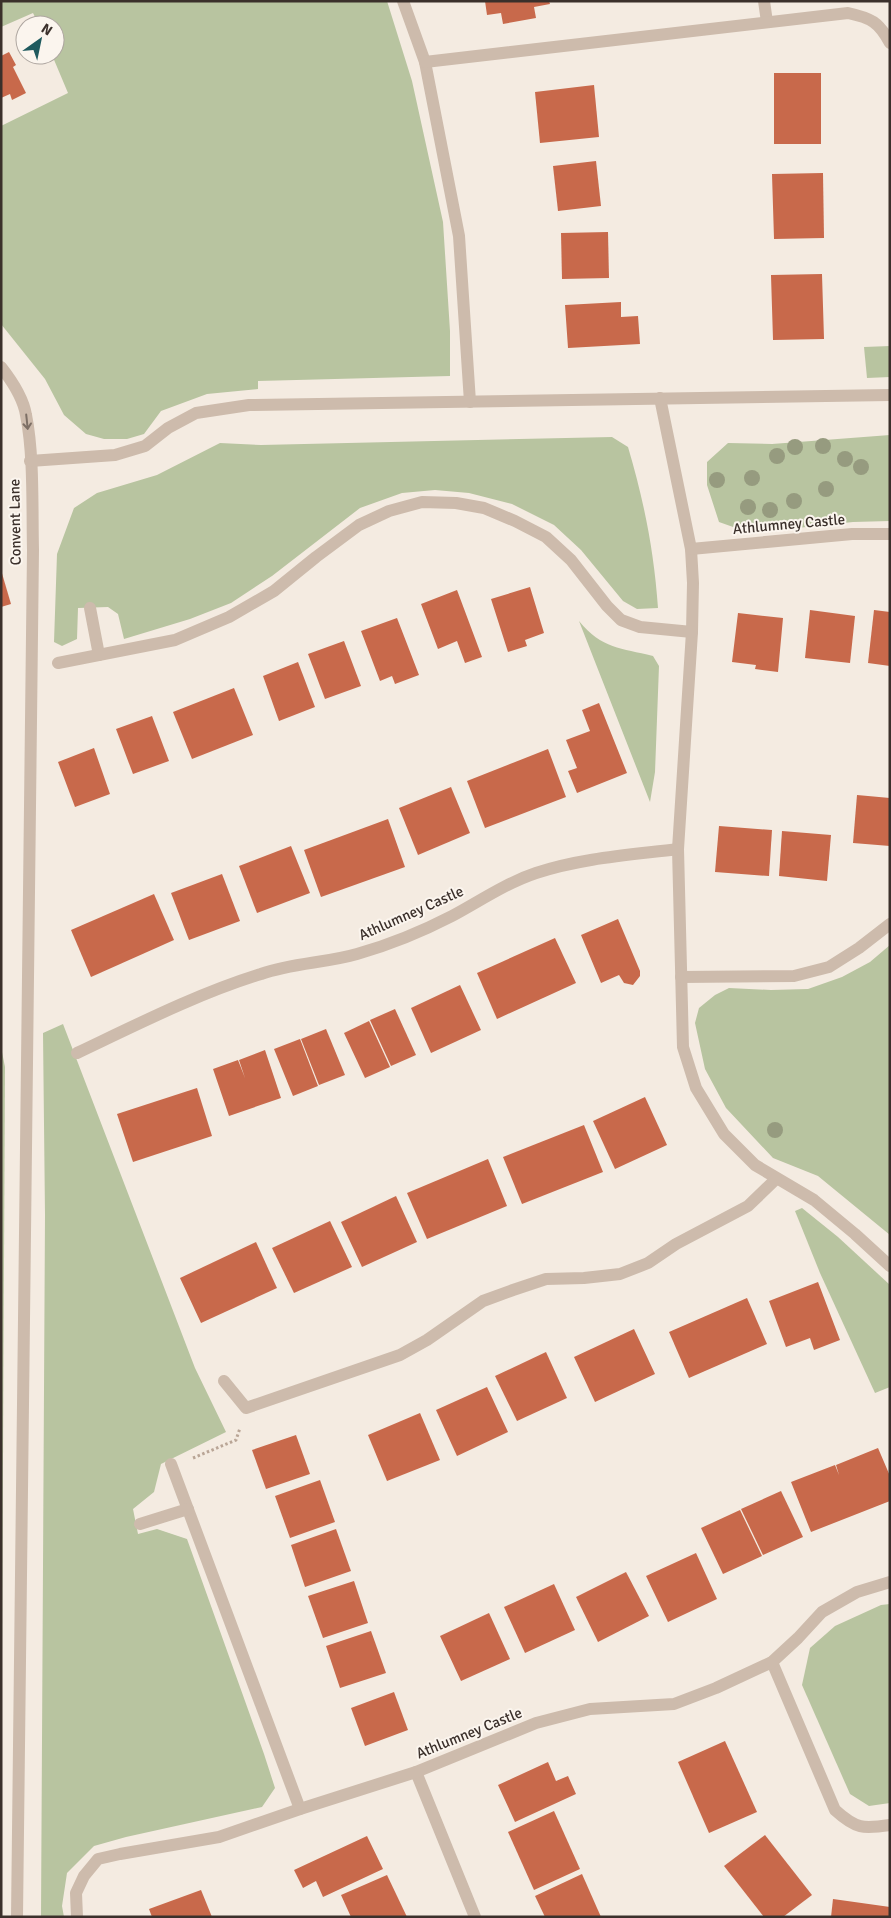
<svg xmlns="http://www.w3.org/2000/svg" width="891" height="1918" font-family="Signika,sans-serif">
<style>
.green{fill:#b8c4a0}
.building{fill:#c8694b}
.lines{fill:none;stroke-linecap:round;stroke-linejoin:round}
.path{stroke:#b9a596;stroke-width:3;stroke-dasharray:2.5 2.5;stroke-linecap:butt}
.street{stroke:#cdbbac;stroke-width:12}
.tree{fill:#969b7f}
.oneway{stroke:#7d6f65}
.labels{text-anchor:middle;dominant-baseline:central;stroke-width:4;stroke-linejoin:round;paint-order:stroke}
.street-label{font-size:15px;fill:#3b302b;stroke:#fbf5ee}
</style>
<rect width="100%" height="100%" fill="#f4ebe1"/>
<!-- green -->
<g class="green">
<path d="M1 1H387L412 81 443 222 450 331V376L258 381V389L207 394 161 411 144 434 127 439H104L86 434 64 415 45 379 1 324V126L68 93 52 55H55V25H39L33 13 1 27Z"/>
<path d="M890 346V377L867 378 864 347Z"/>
<path d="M890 435V521L853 522 750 533 719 522 707 485V462L728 443 772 444Z"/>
<path d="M612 437 628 447C644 501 654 551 658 608L637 609 623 601 581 550 554 525 512 504 469 493 435 490 402 493 360 508 272 576 231 603 190 619 124 639 118 614 108 607 78 608 77 639 62 646 54 642 57 554 74 508 97 493 157 475 220 443 261 445Z"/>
<path d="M579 621C602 649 621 648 653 656L659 666 655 772 650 802Z"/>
<path d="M890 945V1235L818 1176 773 1158 726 1108 705 1069 695 1023 699 1008 715 995 729 988 771 990 808 989 842 977 870 962Z"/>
<path d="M63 1024 195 1368 226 1432 161 1464 154 1492 133 1509 138 1534 157 1529 187 1539 264 1754 275 1788 262 1807 126 1837 94 1846 67 1873 62 1906 64 1917H41L45 1215 43 1033Z"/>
<path d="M1 1047 5 1067 1 1852Z"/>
<path d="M802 1208 838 1237 890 1285V1387L875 1393 820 1273 795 1211Z"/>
<path d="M890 1604V1803L869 1806 850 1794 802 1685 810 1648 835 1626 881 1605Z"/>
</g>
<!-- building -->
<g class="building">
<path d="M485 1H549L550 4 534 7 536 18 503 24 501 13 487 15Z"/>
<path d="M9 52 16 65 13 67 26 93 12 100 10 94 1 98V56Z"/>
<rect x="774" y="73" width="47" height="71"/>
<path d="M594 85 599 137 540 143 535 92Z"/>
<path d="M596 161 601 206 558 211 553 166Z"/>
<path d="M823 173 824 238 774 239 772 174Z"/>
<path d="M608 232 609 278 562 279 561 233Z"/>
<path d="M822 274 824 339 773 340 771 275Z"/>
<path d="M621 302V317L638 316 640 344 568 348 565 305Z"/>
<path d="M1 570 11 604 1 607Z"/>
<path d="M530 587 544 633 525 640 527 646 508 652 491 599Z"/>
<path d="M457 590 482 657 465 663 457 641 438 649 421 604Z"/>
<path d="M810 610 855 616 850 663 805 658Z"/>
<path d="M874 610 890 612V666L868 663Z"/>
<path d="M738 613 783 618 778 672 755 669 756 665 732 662Z"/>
<path d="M397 618 419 675 395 684 392 676 380 681 361 631Z"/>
<path d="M344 641 361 686 325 699 308 654Z"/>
<path d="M298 662 315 707 279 721 263 676Z"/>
<path d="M234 688 253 735 192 759 173 712Z"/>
<path d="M599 703 627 773 577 793 568 771 577 768 566 740 590 731 582 710Z"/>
<path d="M152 716 169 761 133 774 116 729Z"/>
<path d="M94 748 110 794 75 807 58 762Z"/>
<path d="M548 749 566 797 485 828 467 781Z"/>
<path d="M451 787 470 833 418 855 399 808Z"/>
<path d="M857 795 890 798V846L853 843Z"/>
<path d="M388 819 405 867 321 897 304 850Z"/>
<path d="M719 826 772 830 769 876 715 872Z"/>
<path d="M782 831 831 835 827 881 779 876Z"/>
<path d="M291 846 310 893 257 913 239 866Z"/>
<path d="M222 874 240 921 189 940 171 893Z"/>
<path d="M154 894 174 940 91 977 71 930Z"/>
<path d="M618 919 640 971V976L633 985 624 983 619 975 601 983 581 935Z"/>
<path d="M555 938 576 983 497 1019 477 973Z"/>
<path d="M460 985 481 1030 431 1053 411 1008Z"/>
<path d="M395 1009 416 1055 391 1066 370 1020Z"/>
<path d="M369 1021 390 1067 365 1078 344 1033Z"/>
<path d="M326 1029 345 1075 319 1085 301 1039Z"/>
<path d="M300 1039 318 1086 293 1096 274 1049Z"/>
<path d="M265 1050 281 1098 229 1116 213 1069 238 1060 245 1078 239 1060Z"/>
<path d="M197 1088 212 1136 133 1162 117 1114Z"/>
<path d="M645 1097 667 1145 615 1169 593 1121Z"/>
<path d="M584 1125 603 1172 522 1204 503 1157Z"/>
<path d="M488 1159 507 1206 427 1239 407 1193Z"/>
<path d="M396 1196 417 1242 362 1267 341 1222Z"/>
<path d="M330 1221 352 1267 294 1293 272 1248Z"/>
<path d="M256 1242 277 1288 201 1323 180 1278Z"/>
<path d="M818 1282 840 1340 814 1350 810 1338 786 1347 769 1301Z"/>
<path d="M747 1298 767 1344 689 1378 669 1332Z"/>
<path d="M634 1329 655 1374 595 1402 574 1357Z"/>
<path d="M546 1352 567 1398 517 1421 495 1376Z"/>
<path d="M487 1387 508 1432 457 1456 436 1410Z"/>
<path d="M420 1413 440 1460 387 1481 368 1435Z"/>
<path d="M296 1435 310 1474 266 1489 252 1450Z"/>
<path d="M878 1448 890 1476V1501L811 1532 791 1482 835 1465 839 1475 836 1465Z"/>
<path d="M320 1480 335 1522 290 1538 275 1496Z"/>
<path d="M781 1491 803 1537 763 1555 741 1509Z"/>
<path d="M740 1510 762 1556 723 1574 701 1528Z"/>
<path d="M336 1529 351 1571 305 1587 291 1545Z"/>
<path d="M696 1553 717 1599 668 1622 646 1576Z"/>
<path d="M626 1572 649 1616 598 1642 576 1597Z"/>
<path d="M354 1581 368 1623 323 1638 308 1596Z"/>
<path d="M554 1584 575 1630 525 1653 504 1607Z"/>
<path d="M489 1613 510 1659 461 1681 440 1636Z"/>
<path d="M371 1631 386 1673 340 1688 326 1646Z"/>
<path d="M394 1692 408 1730 365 1746 351 1708Z"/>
<path d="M725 1741 757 1812 709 1833 678 1762Z"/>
<path d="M548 1762 556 1781 568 1776 576 1794 515 1822 498 1785Z"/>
<path d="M554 1811 580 1869 534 1890 508 1832Z"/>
<path d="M765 1835 812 1895 783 1917H764L724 1866Z"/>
<path d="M367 1836 383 1869 323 1897 316 1881 303 1888 294 1870Z"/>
<path d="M582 1874 601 1917H545L535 1896Z"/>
<path d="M387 1875 407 1917H351L341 1895Z"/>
<path d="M201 1890 212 1917H152L149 1909Z"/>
<path d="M833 1899 890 1907V1917H831Z"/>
</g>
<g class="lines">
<!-- path -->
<path class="path" d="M193 1458 236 1440 240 1428"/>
<!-- street -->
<g class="street">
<path d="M403 1 425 62 459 236 470 402"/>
<path d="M764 1 767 22"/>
<path d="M425 62 848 13C871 18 879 22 890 43"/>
<path d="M1 367C12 381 23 397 26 415 34 455 32 508 33 550L17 1917"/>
<path d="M660 398 691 549 693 583 692 632 678 849 683 1047 696 1088 724 1134 755 1165 814 1200 855 1234 890 1266"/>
<path d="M30 461 115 455 145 446 168 428 196 413 249 405 890 395"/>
<path d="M691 549 852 534H890"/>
<path d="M90 608 99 655"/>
<path d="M58 663 175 640 229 617 274 591 316 557 359 525 389 511 422 502 456 503 484 508 515 521 546 537 571 560 607 606 621 620 640 627 692 632"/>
<path d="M681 977 794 976 829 967 859 948 890 924"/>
<path d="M77 1053C136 1025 199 993 261 974 292 963 326 963 357 954 389 945 423 931 452 916 480 901 506 883 536 873 582 858 630 855 678 849"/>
<path d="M224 1381 246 1408 400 1355 427 1340 483 1301 513 1290 546 1279 584 1278 620 1274 648 1263 676 1244 748 1206 776 1179"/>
<path d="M171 1464 300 1809"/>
<path d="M140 1524 188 1509"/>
<path d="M772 1662 835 1810C856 1829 863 1829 890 1825"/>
<path d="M416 1772 475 1917"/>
<path d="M77 1917 76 1893 84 1876 98 1859 120 1854 219 1837 300 1809 416 1772 536 1723 590 1709 674 1704 716 1688 772 1662 798 1638 822 1612 857 1592 890 1582"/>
</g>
</g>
<!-- trees -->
<g class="tree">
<circle cx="823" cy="446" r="8"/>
<circle cx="795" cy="447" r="8"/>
<circle cx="777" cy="456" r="8"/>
<circle cx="845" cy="459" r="8"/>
<circle cx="861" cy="467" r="8"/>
<circle cx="752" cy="478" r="8"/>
<circle cx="717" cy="480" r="8"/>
<circle cx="826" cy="489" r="8"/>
<circle cx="794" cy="501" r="8"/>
<circle cx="748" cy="507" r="8"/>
<circle cx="770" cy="510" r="8"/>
<circle cx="775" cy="1130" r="8"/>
</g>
<!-- one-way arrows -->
<defs><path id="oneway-shaft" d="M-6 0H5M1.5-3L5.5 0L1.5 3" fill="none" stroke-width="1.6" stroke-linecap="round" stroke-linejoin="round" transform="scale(1.25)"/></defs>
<use class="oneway" href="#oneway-shaft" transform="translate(27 422) rotate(84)"/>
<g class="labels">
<!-- street labels -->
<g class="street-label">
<text transform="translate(15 522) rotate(-91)">Convent Lane</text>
<text transform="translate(789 524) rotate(-5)">Athlumney Castle</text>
<text transform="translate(411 913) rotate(-24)">Athlumney Castle</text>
<text transform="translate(469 1733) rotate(-22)">Athlumney Castle</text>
</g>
</g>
<!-- border -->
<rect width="891" height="1918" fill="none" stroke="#3b302b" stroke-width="5"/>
<!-- north arrow -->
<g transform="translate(40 40) rotate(33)"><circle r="24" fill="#fbf5ee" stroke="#aea6a0"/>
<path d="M0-4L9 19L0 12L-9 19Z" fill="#1f5a5e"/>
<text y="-8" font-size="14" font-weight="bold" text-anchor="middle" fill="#3b302b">N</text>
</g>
</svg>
